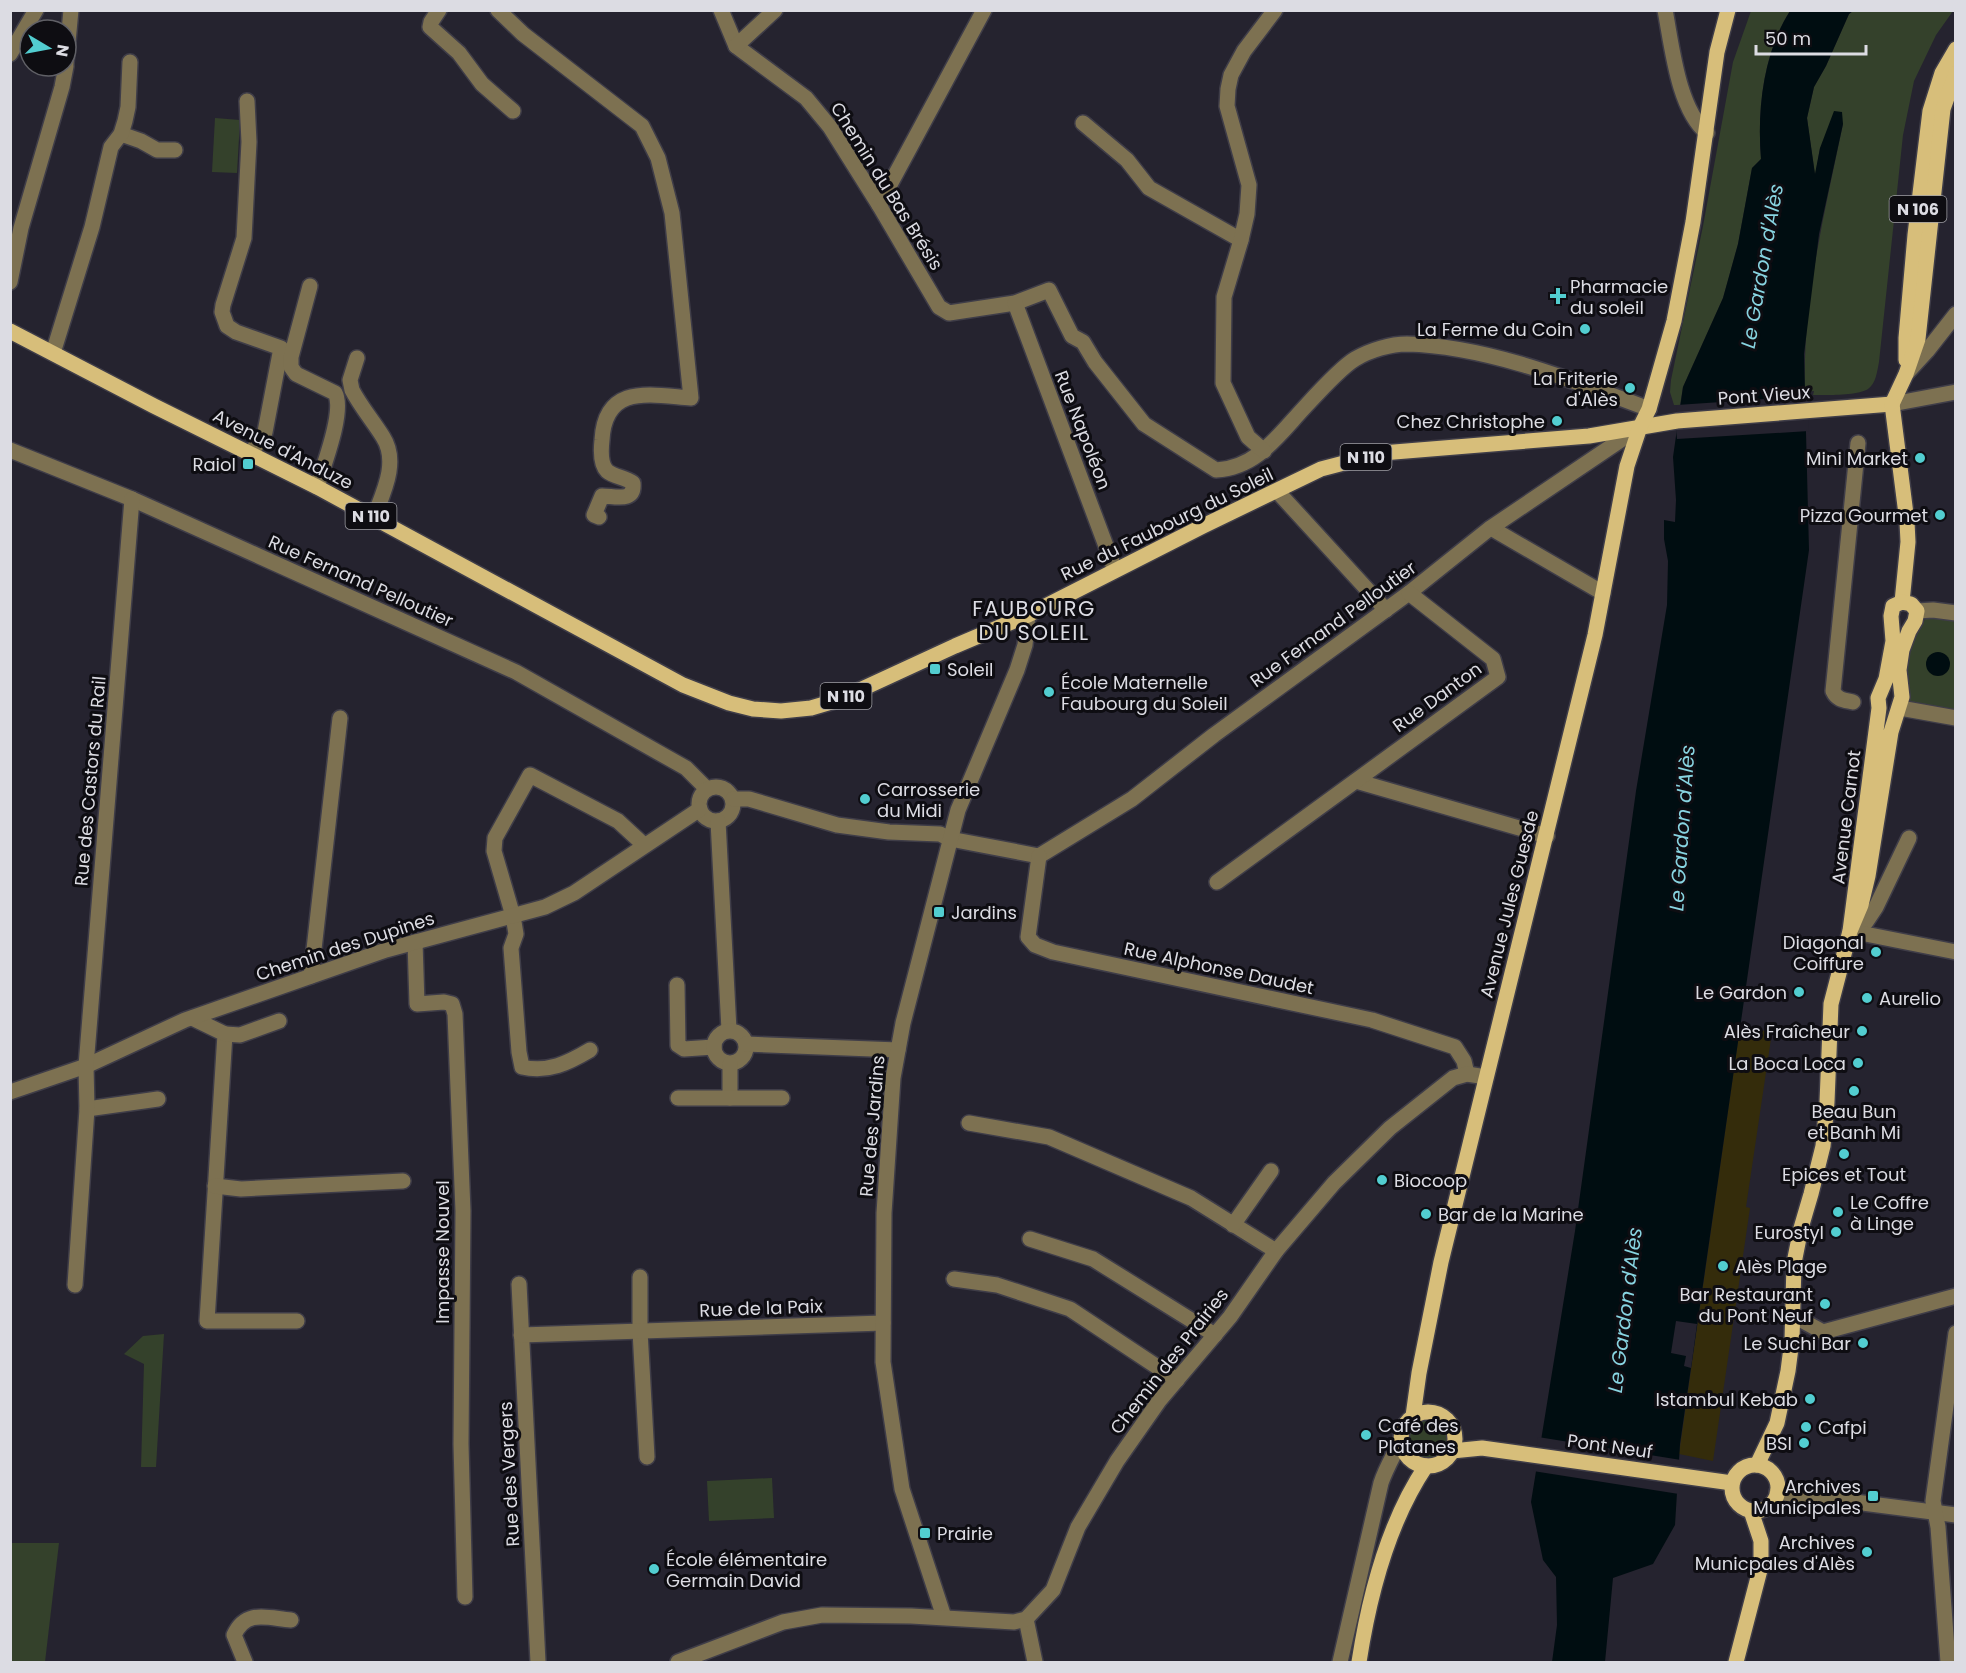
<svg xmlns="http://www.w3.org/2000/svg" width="1966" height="1673" font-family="Poppins,sans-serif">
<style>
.green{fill:#34412b}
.sand{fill:#342c0b}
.water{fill:#000d11}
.pier{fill:#25232f}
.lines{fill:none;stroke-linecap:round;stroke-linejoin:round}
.minor-casing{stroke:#3f3d48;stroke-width:18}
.major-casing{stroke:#3f3d48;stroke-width:18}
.minor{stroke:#7d7151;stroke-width:15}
.major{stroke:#d7be7a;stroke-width:15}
.poi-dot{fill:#52cdd0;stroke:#0e0d12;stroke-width:2}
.labels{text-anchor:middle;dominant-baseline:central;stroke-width:6;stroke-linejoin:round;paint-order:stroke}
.shield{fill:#0e0d12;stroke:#9e9ea4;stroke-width:1.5}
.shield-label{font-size:16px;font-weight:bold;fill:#dcdce3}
.street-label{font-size:18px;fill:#dcdce3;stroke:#0e0d12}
.poi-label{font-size:18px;fill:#dcdce3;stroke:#0e0d12;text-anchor:end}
.water-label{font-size:20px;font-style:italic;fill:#88d4e1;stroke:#0e0d12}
.quarter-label{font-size:21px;letter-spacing:1.5px;fill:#dcdce3;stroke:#0e0d12}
</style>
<rect width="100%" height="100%" fill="#25232f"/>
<!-- green -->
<g class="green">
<path d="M1751 11H1790C1763 53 1757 110 1761 159L1752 168 1738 244 1723 298 1683 387 1680 405H1674L1670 392 1671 380 1703 226 1733 62Z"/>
<path d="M1853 11H1953L1936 35 1914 81 1903 135 1879 362C1877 372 1876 383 1868 389 1857 396 1827 395 1813 395L1814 391 1805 392C1802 301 1825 212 1843 124L1820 148 1815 176 1807 118 1814 87 1826 66 1849 14Z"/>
<path d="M215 118 240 120 237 173 212 172Z"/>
<path d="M1927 617 1955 618V712L1910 703 1906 700 1903 694 1911 636Z"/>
<path d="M164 1334 156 1467H141L144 1364 124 1354 143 1336Z"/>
<circle cx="1428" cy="1439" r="19"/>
<path d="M772 1478 774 1518 709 1521 707 1481Z"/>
<path d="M11 1543H59L45 1662H11Z"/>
</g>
<!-- sand -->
<path class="sand" d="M1740 1027 1772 1032 1746 1207 1750 1208 1713 1461 1679 1454Z"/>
<!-- water -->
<g class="water">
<path d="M1790 11H1853L1849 14 1826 66 1814 87 1807 118 1815 174 1820 148 1834 111 1842 112 1843 124 1819 234 1804 354 1809 550 1680 1444 1675 1525 1653 1564 1613 1578 1605 1662H1552L1557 1625 1556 1577 1543 1560 1531 1502 1575 1231 1636 791 1667 605 1668 561 1664 539V520L1675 522 1676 500 1673 457 1683 387 1723 298 1738 244 1752 168 1761 159C1757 111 1763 53 1790 11Z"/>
<circle cx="1938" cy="664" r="12"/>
</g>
<!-- pier -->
<g class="pier">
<path d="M1808 396 1809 431 1677 439 1675 418 1677 405Z"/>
<path d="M1676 1321 1697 1324 1691 1368 1684 1366 1686 1356 1671 1353Z"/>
<path d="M1538 1437 1681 1460 1679 1494 1533 1471Z"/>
</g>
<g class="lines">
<defs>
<g id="minor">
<path d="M439 10 431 22 430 27 459 53 482 84 513 111"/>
<path d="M498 10 523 34 642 126 658 158 672 213 691 398C651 395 605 383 602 440 601 449 600 464 607 471 614 477 625 477 633 483 635 503 615 496 602 496L594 515 599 517"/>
<path d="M721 10 736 46 806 98 830 127 879 205 939 307 949 313 1015 303 1049 290 1072 336 1083 342 1095 362 1144 424 1216 470C1256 468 1278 436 1303 409 1315 396 1340 368 1355 359 1370 350 1391 344 1407 344 1487 346 1574 381 1649 409"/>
<path d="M1665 10C1672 46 1678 109 1707 133"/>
<path d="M736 46 775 10"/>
<path d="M10 54 36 10"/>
<path d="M66 63 71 10"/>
<path d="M247 101 249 142 244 238 223 305 222 312 227 326 236 332 281 348 265 432 251 453"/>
<path d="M1083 123 1127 160 1149 188 1241 240"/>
<path d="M121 134 141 141 157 150H175"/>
<path d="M879 205 984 10"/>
<path d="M10 282 21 228 62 87 66 66"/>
<path d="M310 286 291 357V367L296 374 335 393C345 411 323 467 317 487"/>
<path d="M1015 303 1115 570"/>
<path d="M53 353 92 227 111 147 121 134 125 121 128 107 130 62"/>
<path d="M357 358 350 380 352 390C361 407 373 421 383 437 399 462 383 493 374 517"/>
<path d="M1906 374 1927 351 1956 314"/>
<path d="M1892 404 1956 392"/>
<path d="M10 450 132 499 516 672 686 768 707 789"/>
<path d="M1264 451 1248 437 1223 383 1224 297 1241 240 1247 214 1249 185 1227 106 1228 89 1231 75 1244 51 1275 10"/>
<path d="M1277 491 1386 610"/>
<path d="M1491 528 1603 593"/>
<path d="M1917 611 1933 610 1956 613"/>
<path d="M1853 702C1844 700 1837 700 1833 691L1858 443"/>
<path d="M1900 708 1956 718"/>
<path d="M1356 781 1547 836"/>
<circle cx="716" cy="804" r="17"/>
<path d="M733 799H749L837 825 889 832 940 834 950 839 1039 856 1132 799 1214 735 1409 593 1489 529 1640 427"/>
<path d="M718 821 729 1030"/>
<path d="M1039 856 1028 937 1035 945 1053 952 1372 1020 1455 1047 1464 1061 1467 1074"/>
<path d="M1217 882 1498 677 1493 659 1409 593"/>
<path d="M1850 931 1866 922 1876 907 1909 838"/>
<path d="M1850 931 1956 952"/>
<path d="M415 942 417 1004 444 1002 452 1004 455 1014 463 1211 461 1444 465 1597"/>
<path d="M311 976 340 718"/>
<path d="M677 985 678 1045 684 1049 714 1047"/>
<path d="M192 1018 225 1034 207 1321H297"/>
<circle cx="730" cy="1047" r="16"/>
<path d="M225 1034 240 1035 279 1021"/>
<path d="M746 1044 898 1050"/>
<path d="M590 1050C568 1063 548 1073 522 1067L519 1052 511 948 516 934 513 916 494 851 495 838 530 775 618 821 644 845"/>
<path d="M730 1064V1098"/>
<path d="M10 1092 86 1066 185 1020 386 950 545 907 574 893 700 809"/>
<path d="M678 1098H782"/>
<path d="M87 1109 158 1099"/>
<path d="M969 1123 1049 1137 1191 1198 1276 1251"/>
<path d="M215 1186 241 1189 403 1181"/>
<path d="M1233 1225 1271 1171"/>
<path d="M1030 1239 1093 1259 1215 1335"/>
<path d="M640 1277V1331L647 1457"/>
<path d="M954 1279 997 1285 1070 1309 1177 1380"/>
<path d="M519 1284 538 1662"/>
<path d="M75 1285 87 1109 86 1066 132 499"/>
<path d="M1792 1315 1823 1332 1956 1296"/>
<path d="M521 1335 883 1323"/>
<path d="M1777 1492 1956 1515"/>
<path d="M944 1617 902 1489 883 1362 884 1213 893 1078 903 1023 958 810 1017 670 1025 645 1028 615"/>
<path d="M1026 1619 1035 1662"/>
<path d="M245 1662 234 1635C246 1609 267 1618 291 1620"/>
<path d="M678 1662 783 1622 822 1615 911 1616 1014 1622 1026 1619 1053 1590 1078 1527 1117 1461 1159 1401 1230 1317 1276 1251 1334 1183 1390 1128 1453 1078 1467 1074 1486 1077"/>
<path d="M1340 1662 1381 1483C1386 1468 1394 1455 1401 1440"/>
<path d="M1948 1662 1938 1527 1933 1501 1956 1333"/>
</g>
<g id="major">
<path d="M10 331 154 406 317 487 683 685 729 703 753 709 781 711 811 708 838 700 955 646 1028 615 1203 526 1321 469 1382 453 1589 436 1677 421 1892 404"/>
<path d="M1906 360V338L1915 235 1930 111 1942 73 1956 49"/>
<path d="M1892 404 1906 374 1918 339 1943 109 1956 73"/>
<path d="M1892 404 1907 522 1908 542 1902 602"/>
<circle cx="1428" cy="1439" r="27"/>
<path d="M1413 1416 1419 1373 1441 1262 1595 635 1627 466 1640 427 1649 409 1674 321 1693 222 1717 52 1728 10"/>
<path d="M1452 1451 1482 1448 1732 1483"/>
<path d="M1757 1465 1777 1423 1788 1371 1792 1340 1794 1263 1801 1228 1811 1194 1823 1146 1827 1102 1831 1004 1850 931 1861 905 1868 876 1891 732 1902 697 1899 670 1902 650 1909 631 1915 621 1917 611 1911 604 1902 602 1893 606 1891 616 1893 641 1886 679 1878 698 1879 708 1850 931"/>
<circle cx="1755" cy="1488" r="23"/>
<path d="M1359 1662C1369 1597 1389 1521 1426 1466"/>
<path d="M1736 1662 1761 1566V1541L1751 1511"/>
</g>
</defs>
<!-- minor casing -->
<use href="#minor" class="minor-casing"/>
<!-- major casing -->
<use href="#major" class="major-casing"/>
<!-- minor -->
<use href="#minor" class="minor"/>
<!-- major -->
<use href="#major" class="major"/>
</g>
<!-- markers -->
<g class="poi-dot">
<path d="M1555 287h6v6h6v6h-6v6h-6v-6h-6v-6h6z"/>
<circle cx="1585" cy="329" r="6"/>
<circle cx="1630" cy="388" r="6"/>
<circle cx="1557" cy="421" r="6"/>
<circle cx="1920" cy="458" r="6"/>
<rect x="242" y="458" width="12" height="12" rx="3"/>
<circle cx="1940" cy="515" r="6"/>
<rect x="929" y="663" width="12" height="12" rx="3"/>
<circle cx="1049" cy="692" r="6"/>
<circle cx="865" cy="799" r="6"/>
<rect x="933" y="906" width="12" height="12" rx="3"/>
<circle cx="1876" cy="952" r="6"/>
<circle cx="1799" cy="992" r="6"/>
<circle cx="1867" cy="998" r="6"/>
<circle cx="1862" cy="1031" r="6"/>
<circle cx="1858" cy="1063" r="6"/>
<circle cx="1854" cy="1091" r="6"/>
<circle cx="1844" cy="1154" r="6"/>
<circle cx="1382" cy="1180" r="6"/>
<circle cx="1838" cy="1212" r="6"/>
<circle cx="1426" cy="1214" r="6"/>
<circle cx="1836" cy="1232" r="6"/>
<circle cx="1723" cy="1266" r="6"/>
<circle cx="1825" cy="1304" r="6"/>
<circle cx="1863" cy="1343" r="6"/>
<circle cx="1810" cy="1399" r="6"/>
<circle cx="1806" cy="1427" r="6"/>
<circle cx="1366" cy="1435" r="6"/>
<circle cx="1804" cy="1443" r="6"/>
<rect x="1867" y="1490" width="12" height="12" rx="3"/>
<rect x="919" y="1527" width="12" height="12" rx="3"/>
<circle cx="1867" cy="1552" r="6"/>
<circle cx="654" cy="1569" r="6"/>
</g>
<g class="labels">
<!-- shield labels -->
<g class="shield">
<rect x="1889.5" y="196" width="57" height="26" rx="4.5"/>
<rect x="1340.5" y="444" width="51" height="26" rx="4.5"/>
<rect x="345.5" y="503" width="51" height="26" rx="4.5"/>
<rect x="820.5" y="683" width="51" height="26" rx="4.5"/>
</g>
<g class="shield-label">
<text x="1918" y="209">N 106</text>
<text x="1366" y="457">N 110</text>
<text x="371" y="516">N 110</text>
<text x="846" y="696">N 110</text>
</g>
<!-- street labels -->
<g class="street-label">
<text transform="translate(887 186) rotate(58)">Chemin du Bas Brésis</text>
<text transform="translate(1764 395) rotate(-4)">Pont Vieux</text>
<text transform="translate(1083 430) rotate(69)">Rue Napoléon</text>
<text transform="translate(283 449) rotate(27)">Avenue d'Anduze</text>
<text transform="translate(1167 524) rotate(-26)">Rue du Faubourg du Soleil</text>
<text transform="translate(361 581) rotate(24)">Rue Fernand Pelloutier</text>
<text transform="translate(1333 624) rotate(-36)">Rue Fernand Pelloutier</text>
<text transform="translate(1437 697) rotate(-36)">Rue Danton</text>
<text transform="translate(90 781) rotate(-85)">Rue des Castors du Rail</text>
<text transform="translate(1846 817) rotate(-83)">Avenue Carnot</text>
<text transform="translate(1509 904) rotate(-76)">Avenue Jules Guesde</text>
<text transform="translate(345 946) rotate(-18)">Chemin des Dupines</text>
<text transform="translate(1219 968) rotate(12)">Rue Alphonse Daudet</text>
<text transform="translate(872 1126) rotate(-85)">Rue des Jardins</text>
<text transform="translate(442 1252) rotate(-90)">Impasse Nouvel</text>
<text transform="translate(761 1308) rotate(-2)">Rue de la Paix</text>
<text transform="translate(1169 1361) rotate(-52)">Chemin des Prairies</text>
<text transform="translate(1610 1446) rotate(8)">Pont Neuf</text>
<text transform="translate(509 1474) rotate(-93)">Rue des Vergers</text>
</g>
<!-- poi labels -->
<g class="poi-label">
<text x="1570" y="286" text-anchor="start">Pharmacie<tspan x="1570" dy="21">du soleil</tspan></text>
<text x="1573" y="329">La Ferme du Coin</text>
<text x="1618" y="378">La Friterie<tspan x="1618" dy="21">d'Alès</tspan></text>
<text x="1545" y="421">Chez Christophe</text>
<text x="1908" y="458">Mini Market</text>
<text x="236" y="464">Raiol</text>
<text x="1928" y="515">Pizza Gourmet</text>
<text x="947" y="669" text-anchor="start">Soleil</text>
<text x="1061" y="682" text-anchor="start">École Maternelle<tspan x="1061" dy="21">Faubourg du Soleil</tspan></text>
<text x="877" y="789" text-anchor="start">Carrosserie<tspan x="877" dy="21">du Midi</tspan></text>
<text x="951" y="912" text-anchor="start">Jardins</text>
<text x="1864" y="942">Diagonal<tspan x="1864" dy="21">Coiffure</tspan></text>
<text x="1787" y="992">Le Gardon</text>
<text x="1879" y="998" text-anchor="start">Aurelio</text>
<text x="1850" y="1031">Alès Fraîcheur</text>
<text x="1846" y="1063">La Boca Loca</text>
<text x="1854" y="1111" text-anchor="middle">Beau Bun<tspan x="1854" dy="21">et Banh Mi</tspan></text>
<text x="1844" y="1174" text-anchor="middle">Epices et Tout</text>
<text x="1394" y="1180" text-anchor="start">Biocoop</text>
<text x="1850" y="1202" text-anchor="start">Le Coffre<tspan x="1850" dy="21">à Linge</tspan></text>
<text x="1438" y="1214" text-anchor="start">Bar de la Marine</text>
<text x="1824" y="1232">Eurostyl</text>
<text x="1735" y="1266" text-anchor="start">Alès Plage</text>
<text x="1813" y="1294">Bar Restaurant<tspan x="1813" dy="21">du Pont Neuf</tspan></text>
<text x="1851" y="1343">Le Suchi Bar</text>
<text x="1798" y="1399">Istambul Kebab</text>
<text x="1378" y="1425" text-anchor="start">Café des<tspan x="1378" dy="21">Platanes</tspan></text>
<text x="1818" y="1427" text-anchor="start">Cafpi</text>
<text x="1792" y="1443">BSI</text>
<text x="1861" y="1486">Archives<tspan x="1861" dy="21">Municipales</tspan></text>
<text x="937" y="1533" text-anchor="start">Prairie</text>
<text x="1855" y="1542">Archives<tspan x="1855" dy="21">Municpales d'Alès</tspan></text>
<text x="666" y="1559" text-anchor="start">École élémentaire<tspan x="666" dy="21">Germain David</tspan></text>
</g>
<!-- water labels -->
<g class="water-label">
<text transform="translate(1762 266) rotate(-80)">Le Gardon d'Alès</text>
<text transform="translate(1682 828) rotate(-86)">Le Gardon d'Alès</text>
<text transform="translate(1625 1310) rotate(-83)">Le Gardon d'Alès</text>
</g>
<!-- quarter labels -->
<g class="quarter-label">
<text x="1034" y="608">FAUBOURG<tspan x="1034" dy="24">DU SOLEIL</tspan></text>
</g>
</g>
<!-- border -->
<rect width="1966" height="1673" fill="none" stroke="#dcdce3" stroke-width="24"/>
<!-- north arrow -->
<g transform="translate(48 48) rotate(100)"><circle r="28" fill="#0e0d12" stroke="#606066" stroke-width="1.5"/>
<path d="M0-4.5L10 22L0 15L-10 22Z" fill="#52cdd0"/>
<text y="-9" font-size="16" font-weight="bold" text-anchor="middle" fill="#dcdce3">N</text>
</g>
<!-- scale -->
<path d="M1756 45v9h110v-9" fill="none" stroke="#dcdce3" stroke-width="3"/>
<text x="1765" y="45" font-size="18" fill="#dcdce3" stroke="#0e0d12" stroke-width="4.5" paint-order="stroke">50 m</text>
</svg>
